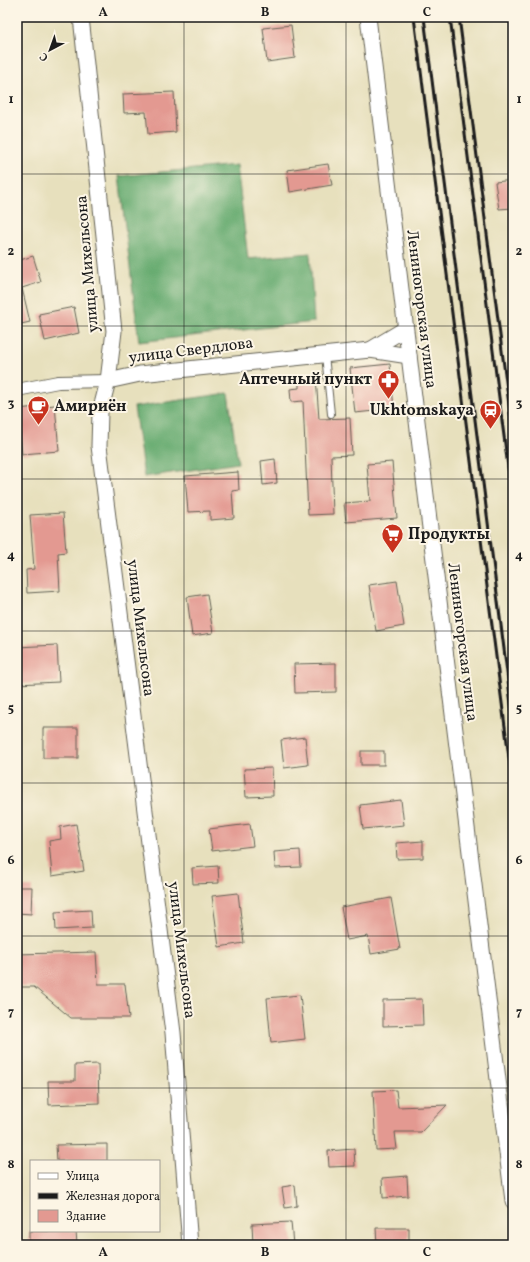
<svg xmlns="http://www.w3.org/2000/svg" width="530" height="1262" font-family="Vollkorn,serif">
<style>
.forest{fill:#66ab70;stroke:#416446}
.building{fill:#e39991}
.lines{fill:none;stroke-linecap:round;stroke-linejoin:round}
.service-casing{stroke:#636154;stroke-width:8}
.minor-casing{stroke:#636154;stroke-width:14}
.tertiary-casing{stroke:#636154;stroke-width:17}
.service{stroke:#fff;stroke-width:6}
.minor{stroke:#fff;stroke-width:12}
.tertiary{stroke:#fff;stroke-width:15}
.rail{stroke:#1c1c1c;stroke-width:3}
.grid{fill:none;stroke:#1c1c1c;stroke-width:1;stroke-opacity:0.55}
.labels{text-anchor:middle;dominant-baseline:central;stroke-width:4;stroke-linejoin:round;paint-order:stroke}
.street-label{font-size:16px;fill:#1c1c1c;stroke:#fcf5e5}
.poi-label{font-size:16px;font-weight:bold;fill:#1c1c1c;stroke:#fcf5e5;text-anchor:end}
.neatline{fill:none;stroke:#1c1c1c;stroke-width:1.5}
.grid-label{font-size:13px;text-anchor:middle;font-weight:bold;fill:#1c1c1c}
</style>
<rect width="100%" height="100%" fill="#fcf5e5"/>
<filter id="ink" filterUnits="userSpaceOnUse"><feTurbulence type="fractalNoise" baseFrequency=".025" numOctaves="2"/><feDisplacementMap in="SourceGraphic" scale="8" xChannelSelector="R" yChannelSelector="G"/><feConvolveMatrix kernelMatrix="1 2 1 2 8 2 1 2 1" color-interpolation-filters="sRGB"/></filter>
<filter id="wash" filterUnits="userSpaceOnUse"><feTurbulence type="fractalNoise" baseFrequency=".012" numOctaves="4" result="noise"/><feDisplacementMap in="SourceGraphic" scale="16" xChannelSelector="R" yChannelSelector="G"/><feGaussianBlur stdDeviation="0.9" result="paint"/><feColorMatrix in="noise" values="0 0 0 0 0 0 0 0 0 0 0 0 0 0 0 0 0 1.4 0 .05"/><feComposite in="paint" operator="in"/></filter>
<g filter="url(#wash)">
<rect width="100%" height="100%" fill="#e7e0bd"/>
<!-- forest -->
<g class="forest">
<path d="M237 165 248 259 310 253 314 322 139 342 119 176Z"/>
<path d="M228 393 238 463 144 477 134 407Z"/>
</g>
<g id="blocks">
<!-- building -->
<g class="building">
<path d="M291 25 295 58 267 62 263 28Z"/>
<path d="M174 92 176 132 148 134 146 112 124 113 123 94Z"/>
<path d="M328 164 332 185 290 192 287 170Z"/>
<path d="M513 180V208L499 209 495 182Z"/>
<path d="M33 256 41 282 22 288 30 322 17 325V261Z"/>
<path d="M74 307 79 333 45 341 39 314Z"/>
<path d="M390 364 394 409 355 413 350 368Z"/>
<path d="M316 377 319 419 350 418 352 455 331 456 333 514 308 515 303 401 291 402 290 389 299 388V379Z"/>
<path d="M55 405 59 451 22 454 18 409Z"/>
<path d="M275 459 277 483 263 485 261 461Z"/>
<path d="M392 462 397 518 346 522 344 503 370 501 367 464Z"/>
<path d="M238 472 239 490 232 491 234 518 210 520V511L188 512 185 476Z"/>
<path d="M63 513 66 552 58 553 60 591 27 593 26 570 34 569 30 515Z"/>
<path d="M397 581 404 626 376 631 369 585Z"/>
<path d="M207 594 213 633 192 636 187 597Z"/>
<path d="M57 645 59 682 17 684V647Z"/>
<path d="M336 663V692L295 693 294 664Z"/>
<rect x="43" y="728" width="35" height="30"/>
<path d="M305 737 308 765 284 768 281 740Z"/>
<rect x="361" y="751" width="23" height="14"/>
<path d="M272 768 273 796 246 797 244 769Z"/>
<path d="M401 800 404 825 363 829 360 805Z"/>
<path d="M76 824 84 871 52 876 49 841 61 839 60 827Z"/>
<path d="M250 824 253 846 212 851 209 829Z"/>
<path d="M423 841V858L397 859 396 843Z"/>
<path d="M300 850 301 867 275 868 274 852Z"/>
<path d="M218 866 219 883 193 884 192 868Z"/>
<path d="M17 887H32L31 914 17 913Z"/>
<path d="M238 893 244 943 219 947 212 896Z"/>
<path d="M391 898 400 949 371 954 368 936 347 940 341 907Z"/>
<path d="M91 910 92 928 56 930 55 912Z"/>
<path d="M96 952 98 984H125L129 1018H71L34 987H17V954Z"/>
<path d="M300 995 305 1039 271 1043 267 998Z"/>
<path d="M422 999 423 1025 383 1026V1000Z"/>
<path d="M98 1064 99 1103 49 1105 48 1081H75V1065Z"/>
<path d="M396 1090 398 1107 447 1105 421 1132H395L397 1149 376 1150 373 1091Z"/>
<path d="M107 1144V1161H57L56 1145Z"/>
<path d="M354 1149 355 1166 329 1167 328 1151Z"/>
<path d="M407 1176 408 1196 383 1198 382 1178Z"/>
<path d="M295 1185 297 1206 285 1208 282 1187Z"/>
<path d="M291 1222 293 1245H253L252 1224Z"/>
<path d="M376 1228H409V1245H377Z"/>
<path d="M29 1231H76L77 1244 29 1245Z"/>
</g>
</g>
</g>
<g filter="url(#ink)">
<use href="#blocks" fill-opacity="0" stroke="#636154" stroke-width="1"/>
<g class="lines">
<defs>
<path id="service" d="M325 355 331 414"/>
<path id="minor" d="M17 390 58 382 108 381"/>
<g id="tertiary">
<path d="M81 17 114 331 108 381 100 412 99 446 173 1033 190 1245"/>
<path d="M368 17 424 479 513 1201"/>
<path d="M370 350 405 329"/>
<path d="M108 381 140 374 370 350 409 356"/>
</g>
</defs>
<!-- service casing -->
<use href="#service" class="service-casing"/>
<!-- minor casing -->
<use href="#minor" class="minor-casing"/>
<!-- tertiary casing -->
<use href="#tertiary" class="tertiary-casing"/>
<!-- service -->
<use href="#service" class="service"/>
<!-- minor -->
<use href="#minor" class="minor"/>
<!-- tertiary -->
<use href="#tertiary" class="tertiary"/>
<!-- rail -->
<g class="rail">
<path d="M414 17 513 789"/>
<path d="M424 17 513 720"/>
<path d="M450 17 513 506"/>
<path d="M459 17 513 436"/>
</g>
</g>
</g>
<!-- grid -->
<path class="grid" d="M184 17V1245M346 17V1245M17 174H513M17 326H513M17 479H513M17 631H513M17 783H513M17 936H513M17 1088H513"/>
<!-- icons -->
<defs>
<symbol id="pharmacy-pin" viewBox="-11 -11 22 30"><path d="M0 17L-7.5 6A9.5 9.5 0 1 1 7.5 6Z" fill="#c8321e" stroke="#fcf5e5"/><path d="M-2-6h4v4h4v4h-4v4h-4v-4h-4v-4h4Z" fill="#fff"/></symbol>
<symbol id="cafe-pin" viewBox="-11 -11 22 30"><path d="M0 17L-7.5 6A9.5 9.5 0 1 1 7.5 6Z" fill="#c8321e" stroke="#fcf5e5"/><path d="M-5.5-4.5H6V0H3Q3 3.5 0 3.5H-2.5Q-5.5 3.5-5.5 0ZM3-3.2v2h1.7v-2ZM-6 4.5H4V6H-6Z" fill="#fff"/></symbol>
<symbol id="station-pin" viewBox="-11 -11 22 30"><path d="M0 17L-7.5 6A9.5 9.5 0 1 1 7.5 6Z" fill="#c8321e" stroke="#fcf5e5"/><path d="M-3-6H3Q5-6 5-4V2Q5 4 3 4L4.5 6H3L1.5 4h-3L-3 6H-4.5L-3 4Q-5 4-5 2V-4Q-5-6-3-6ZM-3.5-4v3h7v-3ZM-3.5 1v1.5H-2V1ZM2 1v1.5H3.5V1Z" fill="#fff"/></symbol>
<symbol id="supermarket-pin" viewBox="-11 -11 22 30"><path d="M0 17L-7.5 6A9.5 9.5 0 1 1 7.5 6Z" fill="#c8321e" stroke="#fcf5e5"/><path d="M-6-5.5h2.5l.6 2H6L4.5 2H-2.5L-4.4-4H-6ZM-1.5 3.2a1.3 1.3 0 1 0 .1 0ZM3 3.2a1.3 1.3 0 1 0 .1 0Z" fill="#fff"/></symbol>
</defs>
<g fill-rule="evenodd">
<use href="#pharmacy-pin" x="376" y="368" width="25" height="34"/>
<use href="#cafe-pin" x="26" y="394" width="25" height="34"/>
<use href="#station-pin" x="478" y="398" width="25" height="34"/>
<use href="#supermarket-pin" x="380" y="522" width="25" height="34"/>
</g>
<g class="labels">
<!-- street labels -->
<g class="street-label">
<text transform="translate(88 264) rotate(-95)">улица Михельсона</text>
<text transform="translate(421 309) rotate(83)">Лениногорская улица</text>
<text transform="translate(191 351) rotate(-7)">улица Свердлова</text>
<text transform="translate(140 628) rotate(83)">улица Михельсона</text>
<text transform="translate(462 642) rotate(83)">Лениногорская улица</text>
<text transform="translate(181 950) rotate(83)">улица Михельсона</text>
</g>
<!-- poi labels -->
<g class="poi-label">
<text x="372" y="380">Аптечный пункт</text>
<text x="54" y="407" text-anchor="start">Амириён</text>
<text x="474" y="411">Ukhtomskaya</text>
<text x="408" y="535" text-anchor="start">Продукты</text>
</g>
</g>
<!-- margin -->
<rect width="530" height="1262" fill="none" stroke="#fcf5e5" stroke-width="44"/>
<!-- legend -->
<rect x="30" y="1160" width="130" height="72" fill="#fcf5e5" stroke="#a29e95"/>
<rect x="38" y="1173" width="20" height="6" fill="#ffffff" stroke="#a29e95"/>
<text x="66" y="1180" font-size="12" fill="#1c1c1c">Улица</text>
<rect x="38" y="1193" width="20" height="6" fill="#1c1c1c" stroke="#a29e95"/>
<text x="66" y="1200" font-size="12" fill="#1c1c1c">Железная дорога</text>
<rect x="38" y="1210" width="20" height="12" fill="#e39991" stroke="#a29e95"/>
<text x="66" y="1220" font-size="12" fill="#1c1c1c">Здание</text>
<!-- north arrow -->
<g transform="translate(50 50) rotate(221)" stroke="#fcf5e5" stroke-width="3" paint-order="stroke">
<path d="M0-3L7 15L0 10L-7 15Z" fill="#1c1c1c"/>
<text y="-6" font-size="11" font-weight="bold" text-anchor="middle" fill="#1c1c1c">С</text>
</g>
<rect x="22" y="22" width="486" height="1218" class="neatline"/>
<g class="grid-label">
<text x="103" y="16">A</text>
<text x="265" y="16">B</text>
<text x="427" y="16">C</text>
<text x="11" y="103">1</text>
<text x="519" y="103">1</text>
<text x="11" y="255">2</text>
<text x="519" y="255">2</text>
<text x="11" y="407">3</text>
<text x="519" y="407">3</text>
<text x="11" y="559">4</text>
<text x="519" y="559">4</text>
<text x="11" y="712">5</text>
<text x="519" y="712">5</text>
<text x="11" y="864">6</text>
<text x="519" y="864">6</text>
<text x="11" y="1016">7</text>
<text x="519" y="1016">7</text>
<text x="11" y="1168">8</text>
<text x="519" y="1168">8</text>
<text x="103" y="1256">A</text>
<text x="265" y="1256">B</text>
<text x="427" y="1256">C</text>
</g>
</svg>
